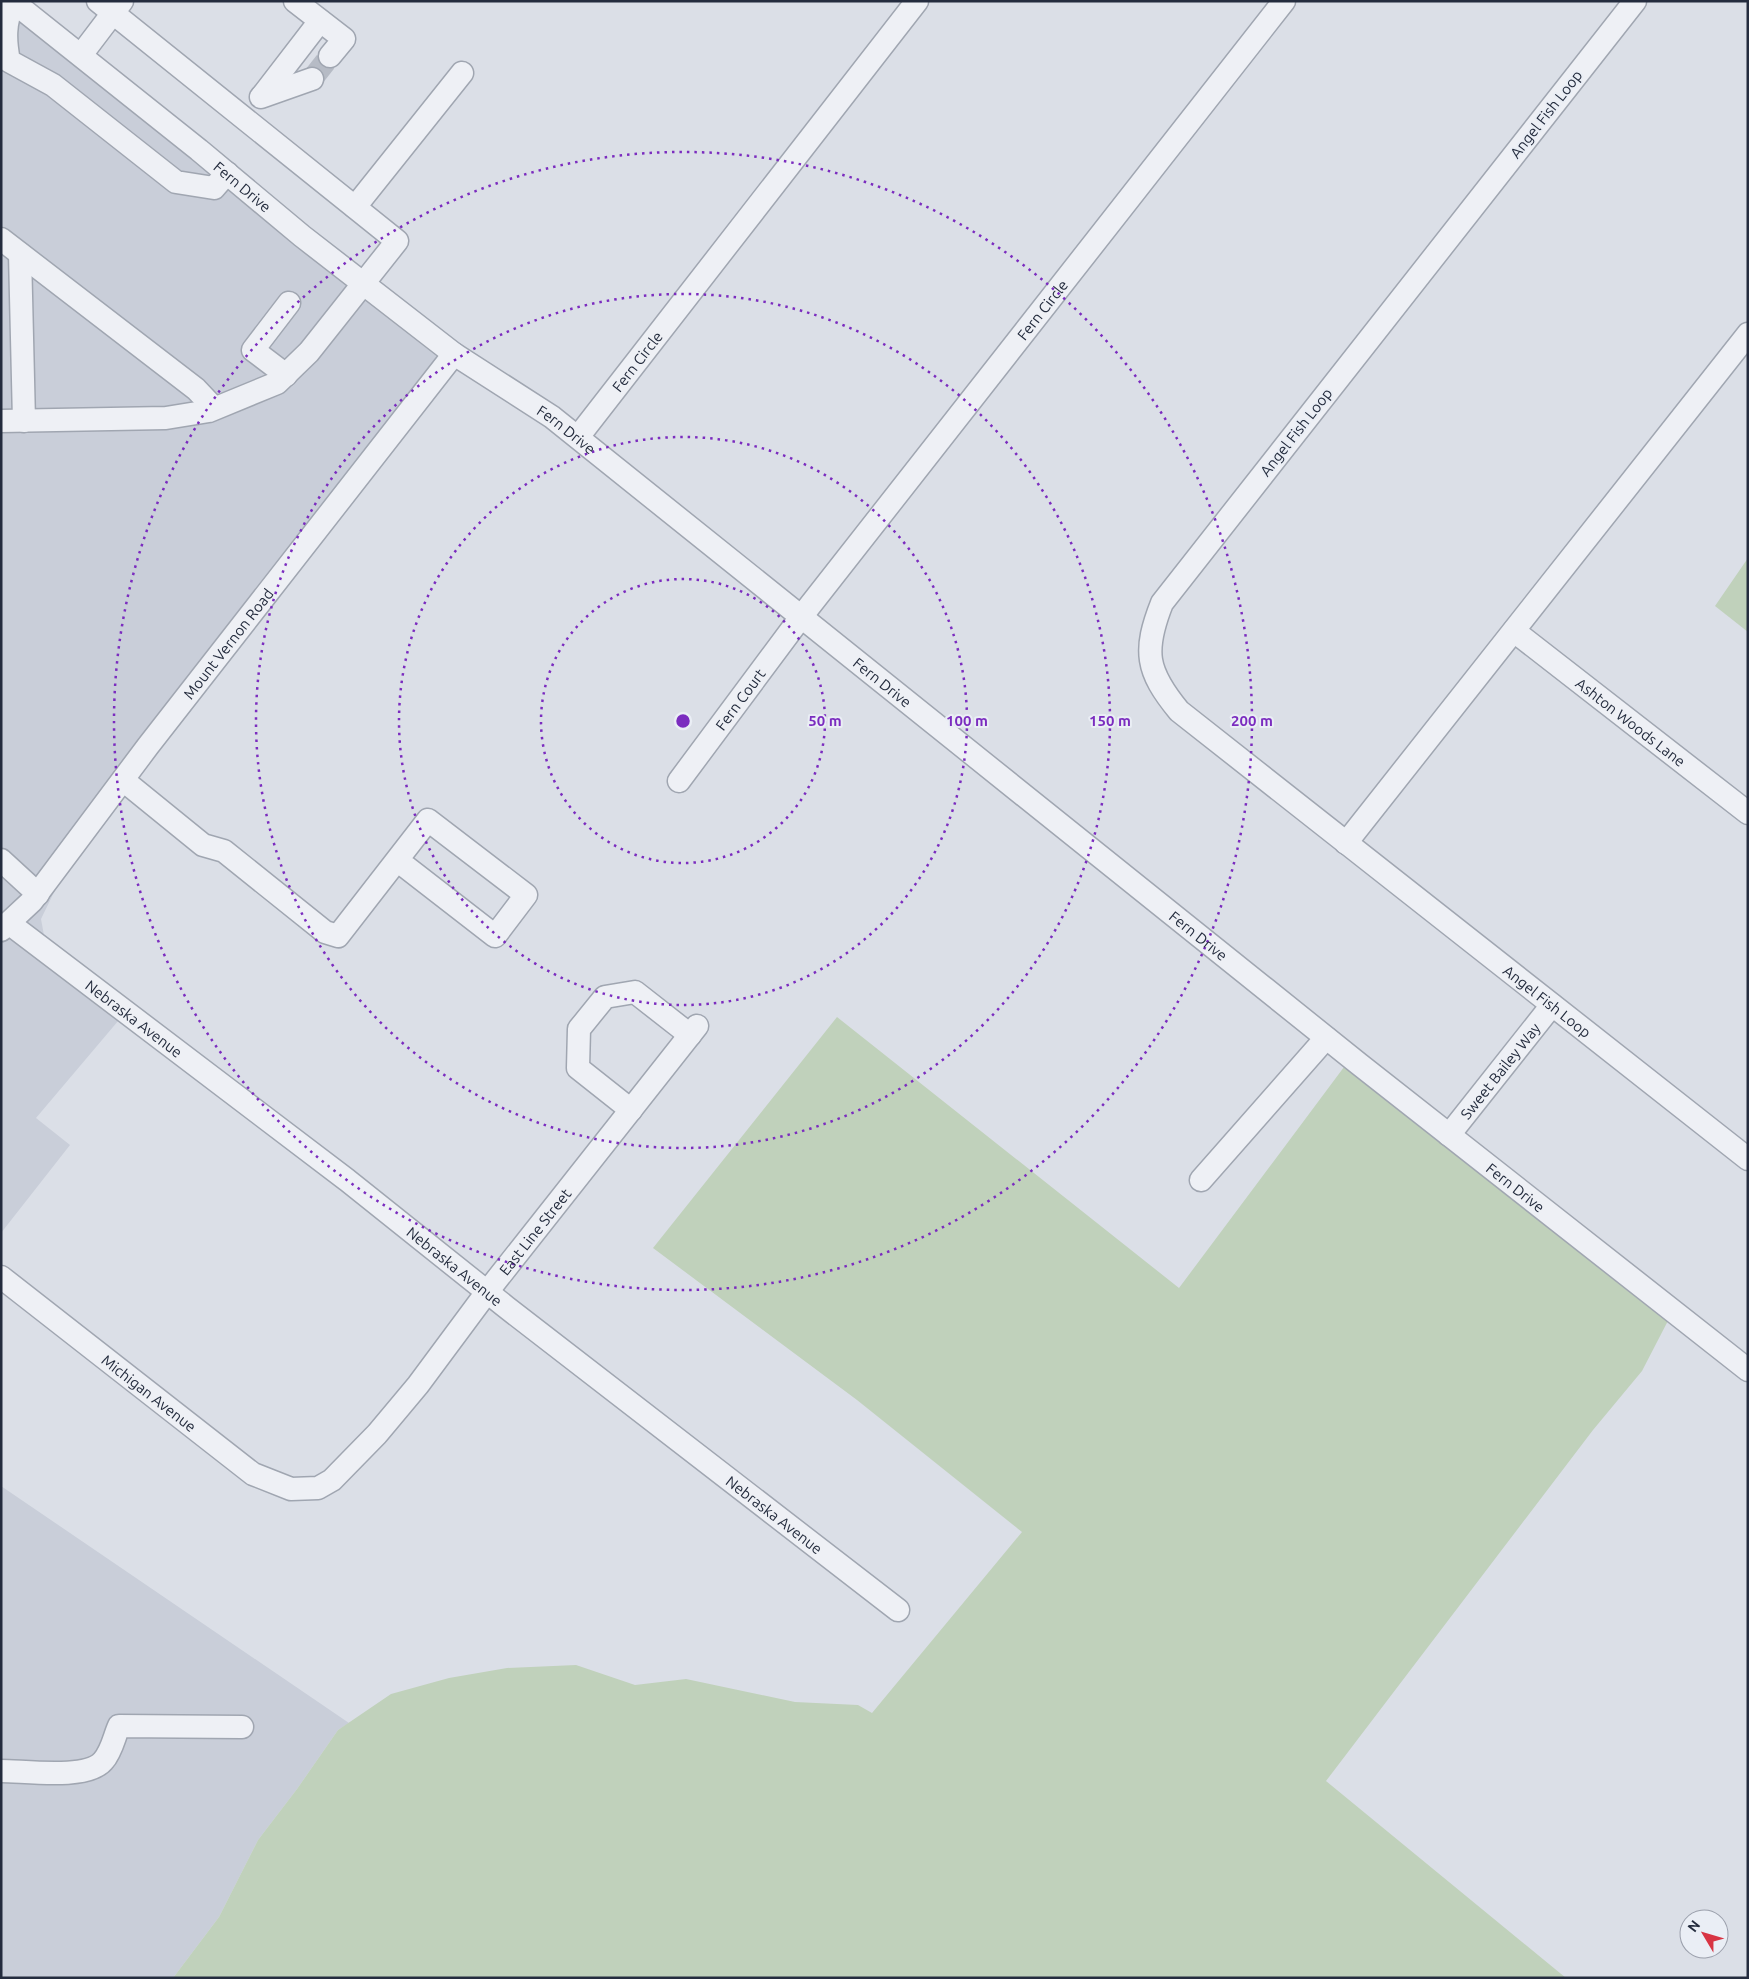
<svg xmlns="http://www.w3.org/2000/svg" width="1749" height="1979" font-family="Ubuntu,sans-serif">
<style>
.built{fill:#c9ced9}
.green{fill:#c0d1bb}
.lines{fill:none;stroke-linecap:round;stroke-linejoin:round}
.minor-tunnel{stroke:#b6bbc5;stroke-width:22;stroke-dasharray:22 11;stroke-linecap:butt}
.minor-casing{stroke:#a0a6b1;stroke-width:25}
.minor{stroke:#eef0f5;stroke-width:22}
.ring{fill:none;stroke:#7b2cbf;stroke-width:2.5;stroke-dasharray:2.5 5}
.labels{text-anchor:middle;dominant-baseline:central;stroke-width:4;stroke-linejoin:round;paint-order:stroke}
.street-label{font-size:15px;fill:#242c3e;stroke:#eaeef5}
.centre{fill:#7b2cbf;stroke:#eaeef5;stroke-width:2.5}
.ring-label{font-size:15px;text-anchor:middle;font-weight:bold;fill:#7b2cbf;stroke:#eaeef5;stroke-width:4;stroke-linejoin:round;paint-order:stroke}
</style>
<rect width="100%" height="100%" fill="#dbdfe7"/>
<!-- built -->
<g class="built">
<path d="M1 1 65 35 461 346 59 882 41 919 46 946 124 1014 36 1118 70 1145 1 1233Z"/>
<path d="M1 1486 349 1723 338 1730 297 1789 258 1840 219 1917 173 1978H1Z"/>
</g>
<!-- green -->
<g class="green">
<path d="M1748 558V632L1715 606Z"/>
<path d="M837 1017 1179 1288 1347 1063 1672 1313 1642 1371 1593 1430 1326 1781 1566 1978H173L219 1917 258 1840 297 1789 338 1730 391 1694 449 1678 507 1668 576 1665 635 1685 686 1679 795 1702 858 1705 872 1713 1022 1532 857 1400 653 1248Z"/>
</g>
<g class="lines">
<!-- minor-tunnel -->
<path class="minor-tunnel" d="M312 79 330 56"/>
<defs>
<g id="minor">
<path id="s1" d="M12 1 199 150 302 236 454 354 552 417 1359 1064 1748 1370"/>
<path d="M295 1 344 39 330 56"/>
<path id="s2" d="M1635 1 1162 603C1143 651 1146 671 1179 711L1748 1159"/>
<path d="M14 3C4 22 5 41 9 61L53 85 176 182 214 188 227 173"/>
<path d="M81 55 122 1"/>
<path d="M263 95 320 21"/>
<path d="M261 97 312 79"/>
<path d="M355 207 462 73"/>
<path d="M1 239 196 389 214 408"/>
<path d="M20 254 24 421"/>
<path d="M286 375 253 350 289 303"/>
<path d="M1 421 166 418 209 411 277 383 309 352 397 241 98 1"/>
<path id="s3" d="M578 437 917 1"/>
<path id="s4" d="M1514 631 1748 813"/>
<path d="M123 780 203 845 224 851 325 932 338 936 428 820 526 895 495 936 397 860"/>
<path id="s5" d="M679 781 801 617 1284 1"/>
<path d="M1346 843 1748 334"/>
<path d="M1 860 38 894"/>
<path id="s6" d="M10 924 347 1180 506 1307 898 1610"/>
<path id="s7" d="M1 930 32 901 148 746 454 354"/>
<path d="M631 1110 578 1068 579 1029 605 997 635 992 690 1035"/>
<path id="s8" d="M1449 1135 1552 1005"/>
<path d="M1201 1180 1326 1038"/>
<path id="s9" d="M1 1277 253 1474 291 1489 318 1488 332 1480 377 1434 418 1385 487 1292 697 1026"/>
<path d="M1 1771C25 1771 87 1780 103 1761 112 1751 114 1737 119 1726L242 1727"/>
</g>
</defs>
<!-- minor casing -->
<use href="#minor" class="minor-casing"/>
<!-- minor -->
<use href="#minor" class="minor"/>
</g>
<!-- distance rings -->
<g class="ring">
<circle cx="683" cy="721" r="142"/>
<circle cx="683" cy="721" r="284"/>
<circle cx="683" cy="721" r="427"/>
<circle cx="683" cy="721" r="569"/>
</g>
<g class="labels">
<!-- street labels -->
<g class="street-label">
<text transform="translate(1546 114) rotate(-52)">Angel Fish Loop</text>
<text stroke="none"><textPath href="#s1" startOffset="296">Fern Drive</textPath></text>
<text stroke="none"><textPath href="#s5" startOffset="595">Fern Circle</textPath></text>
<text stroke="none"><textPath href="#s3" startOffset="96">Fern Circle</textPath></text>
<text stroke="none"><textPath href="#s1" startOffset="701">Fern Drive</textPath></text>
<text transform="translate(1296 432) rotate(-52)">Angel Fish Loop</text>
<text stroke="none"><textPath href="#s7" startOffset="366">Mount Vernon Road</textPath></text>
<text stroke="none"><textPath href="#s1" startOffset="1106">Fern Drive</textPath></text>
<text stroke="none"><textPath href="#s5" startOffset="102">Fern Court</textPath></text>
<text stroke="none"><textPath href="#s4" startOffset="148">Ashton Woods Lane</textPath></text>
<text stroke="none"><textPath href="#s1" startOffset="1511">Fern Drive</textPath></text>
<text stroke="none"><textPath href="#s2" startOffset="1352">Angel Fish Loop</textPath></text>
<text stroke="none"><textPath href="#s6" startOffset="156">Nebraska Avenue</textPath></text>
<text stroke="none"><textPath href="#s8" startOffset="82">Sweet Bailey Way</textPath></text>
<text stroke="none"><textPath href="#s1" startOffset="1916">Fern Drive</textPath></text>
<text stroke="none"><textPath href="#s9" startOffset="725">East Line Street</textPath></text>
<text stroke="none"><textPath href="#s6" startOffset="561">Nebraska Avenue</textPath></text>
<text stroke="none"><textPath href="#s9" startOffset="188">Michigan Avenue</textPath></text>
<text stroke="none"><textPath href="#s6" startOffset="966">Nebraska Avenue</textPath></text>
</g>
</g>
<circle cx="683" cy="721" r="8" class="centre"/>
<g class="ring-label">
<text x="825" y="726">50 m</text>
<text x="967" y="726">100 m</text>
<text x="1110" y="726">150 m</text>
<text x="1252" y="726">200 m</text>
</g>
<!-- border -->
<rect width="1749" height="1979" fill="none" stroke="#242c3e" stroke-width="5"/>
<!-- north arrow -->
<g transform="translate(1704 1934) rotate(308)"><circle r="24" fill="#eaeef5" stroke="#9ba0ac"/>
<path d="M0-4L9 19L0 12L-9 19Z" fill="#d83443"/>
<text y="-8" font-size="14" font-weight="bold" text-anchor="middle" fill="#242c3e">N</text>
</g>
</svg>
